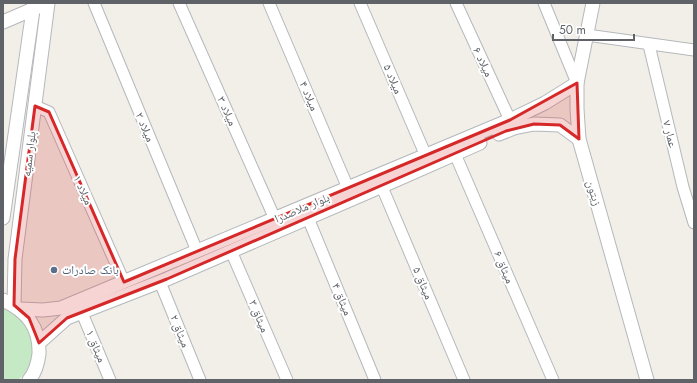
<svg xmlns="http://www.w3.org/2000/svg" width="697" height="383" font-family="Jost,'Noto Naskh Arabic',sans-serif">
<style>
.green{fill:#c5e8c5}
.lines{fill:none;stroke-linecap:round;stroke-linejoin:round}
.minor-casing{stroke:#b5b8bc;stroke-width:13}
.tertiary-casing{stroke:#b5b8bc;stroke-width:15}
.path{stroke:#9cc7a9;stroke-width:2;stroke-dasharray:4 2;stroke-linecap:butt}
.minor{stroke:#fff;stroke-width:11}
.tertiary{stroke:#fff;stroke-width:13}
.marked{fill:#d62828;fill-opacity:0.2;stroke:#d62828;stroke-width:3;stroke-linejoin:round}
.service-dot{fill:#5c6f8a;stroke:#fff;stroke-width:1.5}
.labels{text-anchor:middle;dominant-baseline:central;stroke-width:4;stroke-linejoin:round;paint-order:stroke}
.street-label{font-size:12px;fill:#5f6368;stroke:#fff}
.service-label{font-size:12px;fill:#4e5e75;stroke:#fff;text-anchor:start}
</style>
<rect width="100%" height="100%" fill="#f1efe8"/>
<!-- green -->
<path class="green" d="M3 305C7 308 13 310 17 313 36 330 39 364 18 380H3Z"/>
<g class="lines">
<defs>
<g id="minor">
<path d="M94 3 197 251"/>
<path d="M179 3 275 219"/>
<path d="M269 3 348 188"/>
<path d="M360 3 426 156"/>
<path d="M456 3 510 120"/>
<path d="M544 3 577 83"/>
<path d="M587 35 694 50"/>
<path d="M649 45 683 187 694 223"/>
<path d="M35 106 49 112 124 282"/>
<path d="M455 154 553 380"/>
<path d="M382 187 464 380"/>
<path d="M308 218 375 380"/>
<path d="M231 251 287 380"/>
<path d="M160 282 200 380"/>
<path d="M82 313 110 380"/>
</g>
<g id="tertiary">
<path d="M593 3 577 83V109L579 139 647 380"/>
<path d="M3 22 38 7"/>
<path d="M499 134 514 128 534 124 560 125 579 139"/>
<path d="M3 218 34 3"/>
<path d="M3 300C27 311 40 327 39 354 38 362 35 373 29 380"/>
<path d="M14 305 15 259 48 3"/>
<path d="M20 309 43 310 61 308 510 120 545 103 577 83"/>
<path d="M39 343 67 318 167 279 396 180 480 143"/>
</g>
</defs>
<!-- minor casing -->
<use href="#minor" class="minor-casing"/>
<!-- tertiary casing -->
<use href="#tertiary" class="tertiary-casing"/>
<!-- path -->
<path class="path" d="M3 379V380"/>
<!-- minor -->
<use href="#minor" class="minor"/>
<!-- tertiary -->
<use href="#tertiary" class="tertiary"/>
</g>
<!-- marked area -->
<path class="marked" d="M577 83 579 139 560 125 534 124 506 131 167 279 67 318 39 343 29 318 14 305 15 259 35 106 49 112 124 282 510 120Z"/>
<!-- markers -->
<circle class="service-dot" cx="54" cy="270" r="4"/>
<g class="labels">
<!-- street labels -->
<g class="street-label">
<text transform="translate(483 62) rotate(65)">میلاد ۶</text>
<text transform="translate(393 79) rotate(67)">میلاد ۵</text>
<text transform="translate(309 96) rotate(67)">میلاد ۴</text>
<text transform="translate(227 111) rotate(66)">میلاد ۳</text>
<text transform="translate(145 127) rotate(67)">میلاد ۲</text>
<text transform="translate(670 134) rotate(76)">عمار ۷</text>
<text transform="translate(29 154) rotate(-83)">بلوار سمیه</text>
<text transform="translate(83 190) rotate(66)">میلاد ۱</text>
<text transform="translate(594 193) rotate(74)">زیتون</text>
<text transform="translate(302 208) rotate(-23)">بلوار ملاصدرا</text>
<text transform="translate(504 267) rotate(67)">میثاق ۶</text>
<text transform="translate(423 283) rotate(67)">میثاق ۵</text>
<text transform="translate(342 299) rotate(67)">میثاق ۴</text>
<text transform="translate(259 316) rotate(67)">میثاق ۳</text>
<text transform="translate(180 331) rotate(68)">میثاق ۲</text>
<text transform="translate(96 346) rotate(67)">میثاق ۱</text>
</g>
<!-- service labels -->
<g class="service-label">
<text x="62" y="270">بانک صادرات</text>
</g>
</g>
<!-- border -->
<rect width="697" height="383" fill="none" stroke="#5f6368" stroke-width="8"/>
<!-- scale -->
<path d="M553 34v6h81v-6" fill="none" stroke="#5f6368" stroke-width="2"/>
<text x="559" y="34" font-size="12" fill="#5f6368" stroke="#ffffff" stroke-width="3" paint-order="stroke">50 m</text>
</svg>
